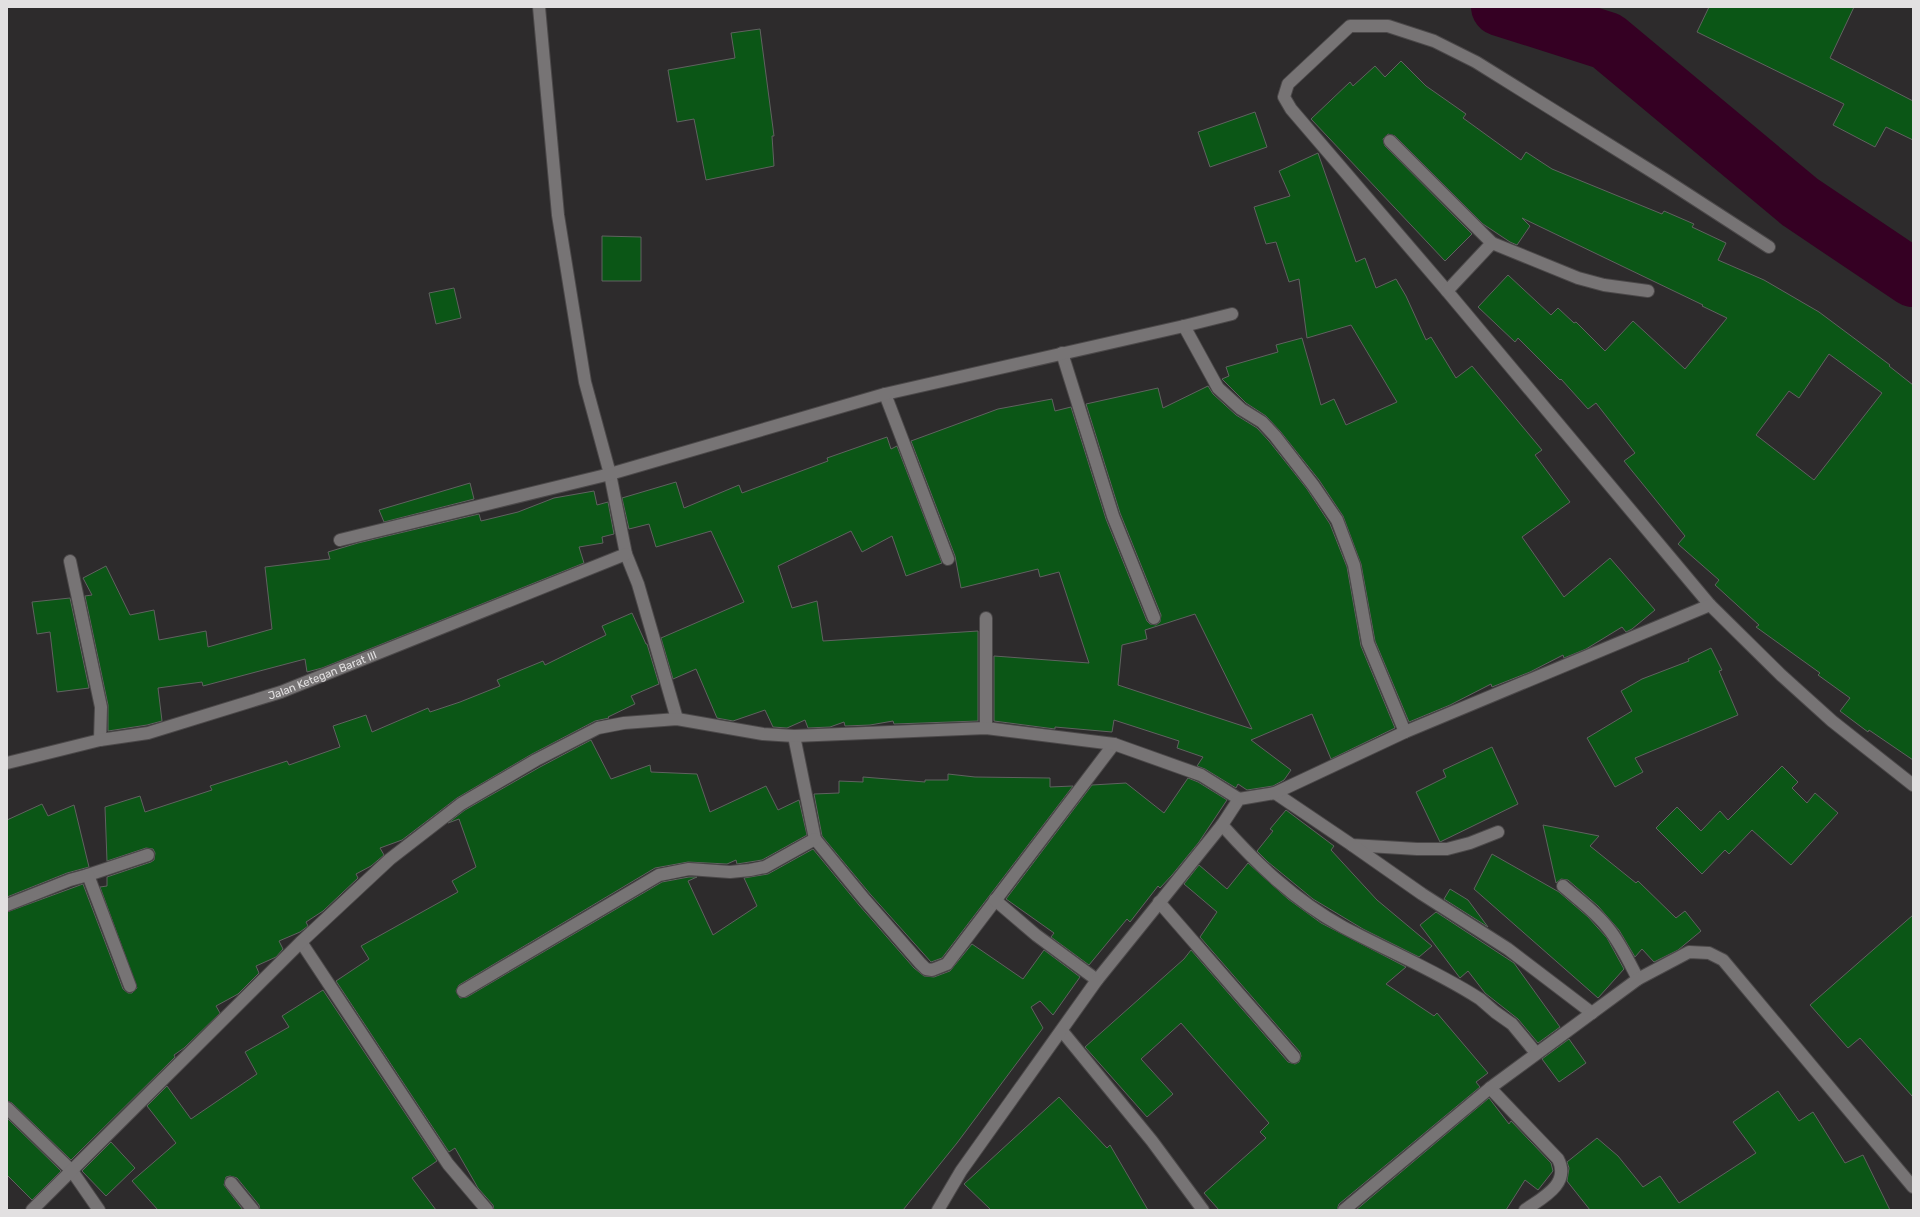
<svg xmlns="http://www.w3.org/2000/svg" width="1920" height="1217" font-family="Rubik,sans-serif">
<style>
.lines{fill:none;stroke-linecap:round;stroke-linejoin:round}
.river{stroke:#350023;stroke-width:58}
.building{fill:#0b5616;stroke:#606260;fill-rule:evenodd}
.street-casing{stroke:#4b4849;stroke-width:14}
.street{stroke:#777475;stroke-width:12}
.labels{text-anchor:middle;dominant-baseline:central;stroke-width:3;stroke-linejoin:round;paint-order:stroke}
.street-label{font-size:11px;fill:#e2e0e1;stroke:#151414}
</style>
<rect width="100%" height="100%" fill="#2d2b2c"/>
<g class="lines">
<!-- river -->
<path class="river" d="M1500 7 1607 41 1800 202 1913 278"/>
</g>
<!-- building -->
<g class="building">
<path d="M1709 7H1854L1830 58 1913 101V140L1886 127 1875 147 1833 125 1844 104 1697 32Z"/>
<path d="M760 29 774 136H772L774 166 706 180 694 119 677 122 668 70 735 58 731 33Z"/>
<path d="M1401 61 1426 86 1466 114 1463 118 1521 160 1526 152 1552 169 1662 214 1664 211 1694 224 1692 227 1726 243 1718 260 1764 280 1819 312 1890 365 1889 366 1913 385V760L1869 730 1868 732 1840 711 1850 698 1818 675 1820 673 1756 627 1759 625 1715 585 1719 580 1678 544 1685 536 1624 461 1635 453 1596 403 1588 409 1561 379 1560 380 1518 338 1515 342 1478 307 1508 275 1551 315 1558 308 1574 323 1576 322 1605 351 1633 321 1685 369 1727 318 1702 306 1703 305 1522 218 1530 226 1517 245 1510 242 1483 224 1395 136 1388 134 1383 139 1385 146 1472 234 1445 261 1311 119 1350 82 1353 86 1375 66 1385 77ZM1829 354 1882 393 1814 480 1756 435 1789 391 1799 398Z"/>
<path d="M1255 112 1267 147 1210 167 1198 132Z"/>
<path d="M1318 153 1356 262 1365 258 1376 288 1396 279 1406 296 1426 340 1431 337 1456 378 1472 366 1542 450 1535 455 1570 502 1522 537 1564 597 1610 558 1655 610 1632 629 1626 632 1622 627 1586 649 1564 658 1563 655 1530 672 1492 687 1491 684 1450 705 1409 722 1375 641 1361 564 1343 516 1319 480 1280 431 1266 416 1246 403 1222 379 1229 376 1226 367 1278 352 1276 345 1302 338 1321 405 1334 399 1346 425 1397 402 1351 325 1307 338 1299 279 1289 282 1276 242 1266 244 1254 207 1290 196 1279 171Z"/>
<path d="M602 236 641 237V281H602Z"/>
<path d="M454 288 461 318 436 324 429 293Z"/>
<path d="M1208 386 1213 394 1236 415 1257 428 1269 441 1307 489 1330 524 1347 567 1361 646 1395 728 1331 759 1312 714 1251 740 1291 770 1284 780 1273 786 1247 790 1238 784 1236 788 1205 769 1197 766 1203 757 1177 748 1179 741 1114 720 1112 732 1055 727V729L994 721V656L1089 663 1059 572 1040 577 1038 569 961 588 955 556 911 441 998 409 1052 399 1055 411 1071 407 1106 519 1147 621 1150 624 1156 625 1160 622 1161 615 1120 513 1086 404 1158 388 1163 408ZM1195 614 1252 729 1118 685 1122 645 1147 639 1145 630Z"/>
<path d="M887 437 891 449 897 446 942 563 906 576 892 536 862 552 851 531 778 566 792 608 817 601 823 641 978 631V721L894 724 893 721 870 725 845 726 844 722 830 727 808 728 805 720 787 728 773 727 765 710 733 721 717 718 696 669 673 679 661 638 744 602 711 531 656 547 649 524 629 529 622 498 676 482 684 508 739 485 742 493 828 461 827 458Z"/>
<path d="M470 483 474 499 384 522 379 510Z"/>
<path d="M594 491 597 505 608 502 614 534 602 537 603 543 579 547 584 563 322 668 307 672 305 659 203 686 202 682 158 688 162 721 147 725 108 731V705L85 596 92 595 83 578 106 566 130 615 154 610 159 640 206 631 208 647 272 629 265 567 330 559 328 552 358 543 479 514 481 521 518 512 554 498Z"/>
<path d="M70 598 89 688 57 692 50 632 37 634 32 602Z"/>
<path d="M632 613 646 644H647L659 684 631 696 635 704 608 717 609 718 595 721 532 754 457 798 402 840 380 848 384 855 371 866 356 874 358 878 323 911 306 922 308 926 300 932 279 941 283 949 276 957 256 966 259 973 238 994 216 1006 220 1013 184 1048 174 1055 175 1057 71 1160 12 1103 7 1101V912L83 884 123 989 128 993H132L137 988 100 887 107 886V877L151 862 154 860 155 853 153 849 146 848 107 861 105 807 140 796 145 812 212 790 210 786 287 761 289 765 340 747 333 726 366 715 372 732 428 708 430 712 460 702 500 686 497 680 543 661 545 665 606 635 602 626Z"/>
<path d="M1711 648 1722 670 1719 671 1738 715 1635 758 1643 772 1615 787 1587 738 1632 711 1621 691 1642 679 1689 661 1688 659Z"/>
<path d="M591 740 611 779 650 765 651 772 697 774 710 812 766 786 778 810 799 800 807 835 762 860 737 864 736 860 727 864 688 862 655 868 459 985 456 991 460 998 467 997 662 882 689 877H697L688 881 713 935 757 906 744 878 768 874 813 849 859 905 914 968 924 976 934 977 950 971 972 944 1023 979 1044 950 1080 977 1053 1015 1040 1001 1031 1007 1043 1028 957 1143 903 1210H494L493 1205 478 1188 455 1148 449 1152 336 981 369 959 361 946 458 892 452 881 476 867 459 819 448 823 465 810 540 767Z"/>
<path d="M1492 747 1518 804 1440 842 1416 792 1446 777 1443 770Z"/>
<path d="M1782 766 1798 782 1792 788 1807 803 1815 793 1838 813 1791 865 1752 830 1729 854 1725 850 1702 874 1656 828 1677 807 1701 831 1720 811 1728 820Z"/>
<path d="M948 774 975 777 1050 778V787L1073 786 942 958 931 962 871 895 822 836 814 794 839 793V781L863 782V777L925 782V780H948Z"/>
<path d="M1188 778 1198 782 1227 800 1199 842 1172 875 1160 888 1158 886 1130 922 1127 919 1089 965 1051 937 1054 933 1006 899 1092 785 1126 783 1164 813Z"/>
<path d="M42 804 48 816 74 805 89 867 67 873 7 897V820Z"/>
<path d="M1286 810 1334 846 1331 850 1377 900 1432 946 1419 957 1363 929 1313 899 1268 862 1257 851 1273 831 1270 829Z"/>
<path d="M1543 825 1599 836 1590 846 1636 883 1638 881 1676 918 1685 911 1701 931 1678 950 1654 962 1642 949 1635 957 1619 930 1598 906 1568 880 1561 879 1556 883Z"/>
<path d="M1492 854 1559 892 1588 917 1607 938 1624 969 1598 998 1474 889Z"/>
<path d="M1248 863 1288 899 1321 923 1406 967 1386 984 1434 1016 1437 1013 1488 1073 1476 1082 1480 1087 1339 1204 1337 1210H1219L1204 1193 1266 1138 1260 1132 1269 1123 1181 1023 1141 1059 1173 1094 1147 1117 1085 1047 1184 959 1191 950 1288 1062 1295 1064 1299 1062 1301 1056 1300 1052 1200 937 1217 912 1184 884 1199 865 1227 889Z"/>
<path d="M1450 889 1468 900 1488 927 1444 899Z"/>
<path d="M1436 912 1514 963 1560 1027 1538 1043 1518 1019 1485 993 1468 971 1460 978 1420 925Z"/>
<path d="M1913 915V1097L1860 1038 1848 1048 1810 1005Z"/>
<path d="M323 990 437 1161 412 1178 436 1210H260L259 1205 237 1178 230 1176 226 1177 224 1185 243 1210H158L132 1181 176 1143 147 1106 167 1086 191 1119 257 1074 245 1052 289 1027 282 1016Z"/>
<path d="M1569 1039 1586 1063 1559 1082 1542 1059Z"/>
<path d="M1778 1091 1799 1121 1813 1112 1845 1163 1863 1155 1890 1210H1590L1567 1181 1569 1168 1567 1162 1597 1138 1618 1156 1643 1187 1660 1176 1679 1203 1756 1153 1733 1122Z"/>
<path d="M1059 1097 1107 1148 1110 1145 1148 1210H991L964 1184Z"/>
<path d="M1489 1098 1509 1124 1511 1121 1551 1163 1553 1171 1538 1190 1525 1180 1506 1210H1356Z"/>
<path d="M7 1118 61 1171 32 1200 7 1175Z"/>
<path d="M111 1142 135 1168 106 1196 82 1171Z"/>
</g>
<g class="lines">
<defs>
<g id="street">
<path d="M539 7 558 215 585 382 610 474 626 554 638 584 677 719"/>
<path d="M1390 141 1492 243"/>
<path d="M1769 247 1664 179 1476 62 1434 41 1388 26H1350L1288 84 1284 97 1291 109 1447 291 1710 605 1781 675 1832 721 1913 785"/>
<path d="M1447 291 1492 243 1578 278 1604 285 1648 291"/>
<path d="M1184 326 1218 388 1241 409 1262 422 1275 436 1313 485 1337 520 1354 565 1368 643 1405 732"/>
<path d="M1062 353 1113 516 1154 618"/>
<path d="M885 394 948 559"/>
<path d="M340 540 610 474 885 394 1184 326 1232 314"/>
<path d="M70 561 101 707 100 740"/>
<path d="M986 728V618"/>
<path d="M794 736 815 839 865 900 920 963 926 969 932 970 947 964 1114 744"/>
<path id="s1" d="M7 763 100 740 148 733 281 692 626 554"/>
<path d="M1275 793 1352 845 1417 849H1447L1470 843 1498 832"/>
<path d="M1222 825C1258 865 1294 900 1343 927 1388 951 1437 971 1480 999L1495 1012 1512 1024 1536 1053"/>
<path d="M1352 845 1422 894 1508 949 1592 1013"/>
<path d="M88 875 148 855"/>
<path d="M1563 886C1579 900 1596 912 1608 928 1621 944 1629 962 1638 979"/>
<path d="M995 900 1036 935 1097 980"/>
<path d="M1159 902 1294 1057"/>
<path d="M7 905 70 880 88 875 130 986"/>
<path d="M301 942 448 1164 487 1210"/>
<path d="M463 991 659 875 689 869 730 872 750 870 765 867 815 839"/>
<path d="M1062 1031 1152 1141 1203 1210"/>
<path d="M1490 1088 1558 1159C1571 1184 1542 1198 1525 1210"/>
<path d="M7 1108 72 1171 99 1210"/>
<path d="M231 1183 253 1210"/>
<path d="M32 1210 301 942 390 859 461 804 536 760 598 728 624 723 677 719 763 734 794 736 986 728 1114 744 1201 775 1239 799"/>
<path d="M938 1210 961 1171 1097 980 1222 825 1239 799 1275 793 1405 732 1710 605"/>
<path d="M1344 1210 1490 1088 1638 979 1689 952 1709 953 1723 960 1913 1187"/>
</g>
</defs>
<!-- street casing -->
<use href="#street" class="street-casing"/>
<!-- street -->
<use href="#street" class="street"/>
</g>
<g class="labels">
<!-- street labels -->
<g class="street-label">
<text stroke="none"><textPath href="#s1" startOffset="328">Jalan Ketegan Barat III</textPath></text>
</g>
</g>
<!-- border -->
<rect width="1920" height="1217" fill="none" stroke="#e2e0e1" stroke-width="16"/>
</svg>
